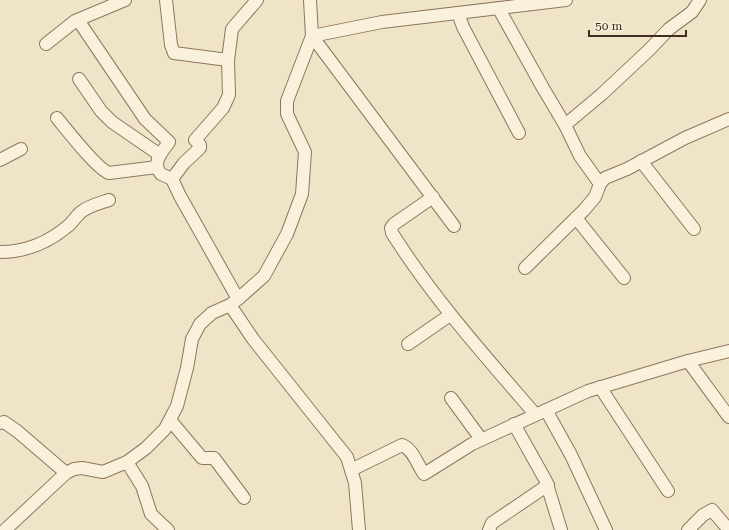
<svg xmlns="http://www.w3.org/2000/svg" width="729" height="530" font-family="'Roboto Serif',serif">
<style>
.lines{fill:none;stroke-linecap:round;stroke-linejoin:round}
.minor-casing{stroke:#8d765c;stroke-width:14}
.minor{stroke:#faf1dc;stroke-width:12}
</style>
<rect width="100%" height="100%" fill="#f0e4c8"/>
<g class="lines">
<defs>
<g id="minor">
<path d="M166 0 171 45 174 53 228 60"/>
<path d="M499 9 543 88 565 125 580 156 600 184"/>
<path d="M458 13 463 27 519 133"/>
<path d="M78 20 145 119 167 140 169 142C162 152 151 163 161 174L172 179"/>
<path d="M46 44 75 21 125 0"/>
<path d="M79 79 101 111 112 122 160 155"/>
<path d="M57 118C67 130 97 169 109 173L157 167"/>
<path d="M565 125 602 94 649 50 669 29 692 12 700 0"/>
<path d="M0 160 21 149"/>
<path d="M641 161 694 229"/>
<path d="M433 197 394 224 391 228 392 233C433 298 485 356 535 414"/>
<path d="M576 218 624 278"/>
<path d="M454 226 312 36 382 22 566 0"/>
<path d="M0 252C25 252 49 242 68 226 73 222 76 216 81 212 88 206 100 203 109 200"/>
<path d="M525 268 584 210 595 197 600 184 605 178 627 169 685 138 729 119"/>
<path d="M238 299 180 196 172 179 184 163 200 148V145L195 140 223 108 229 95 228 60 232 29 257 0"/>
<path d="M230 305 253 339 347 457 355 483 359 530"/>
<path d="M408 344 450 315"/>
<path d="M688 361 729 417"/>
<path d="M600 387 668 491"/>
<path d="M451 398 481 439"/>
<path d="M546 410 571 455 606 530"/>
<path d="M170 420 202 458H214L244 498"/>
<path d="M0 423 4 422 17 431 66 473"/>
<path d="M514 424 546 481 561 530"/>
<path d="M127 462 142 486 151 514 168 530"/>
<path d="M351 470 402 445C413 449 417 464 424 474L472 444 588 391 688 361 729 351"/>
<path d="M5 530 66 473 74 469 82 468 103 472 127 462 146 448 165 429 177 406 187 368 192 339 200 324 212 313 230 305 238 299 264 276 287 234 302 194 305 152 287 114V101L312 36 310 0"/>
<path d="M489 530 492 523 548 485"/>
<path d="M688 530 703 515 712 510 729 530"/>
</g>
</defs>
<!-- minor casing -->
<use href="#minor" class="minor-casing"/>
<!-- minor -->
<use href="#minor" class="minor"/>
</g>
<!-- scale -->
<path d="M589 30v6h97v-6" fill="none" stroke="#3d2e20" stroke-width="2"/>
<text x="595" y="30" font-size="12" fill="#3d2e20" stroke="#f7eed8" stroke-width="3" paint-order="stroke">50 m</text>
</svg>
